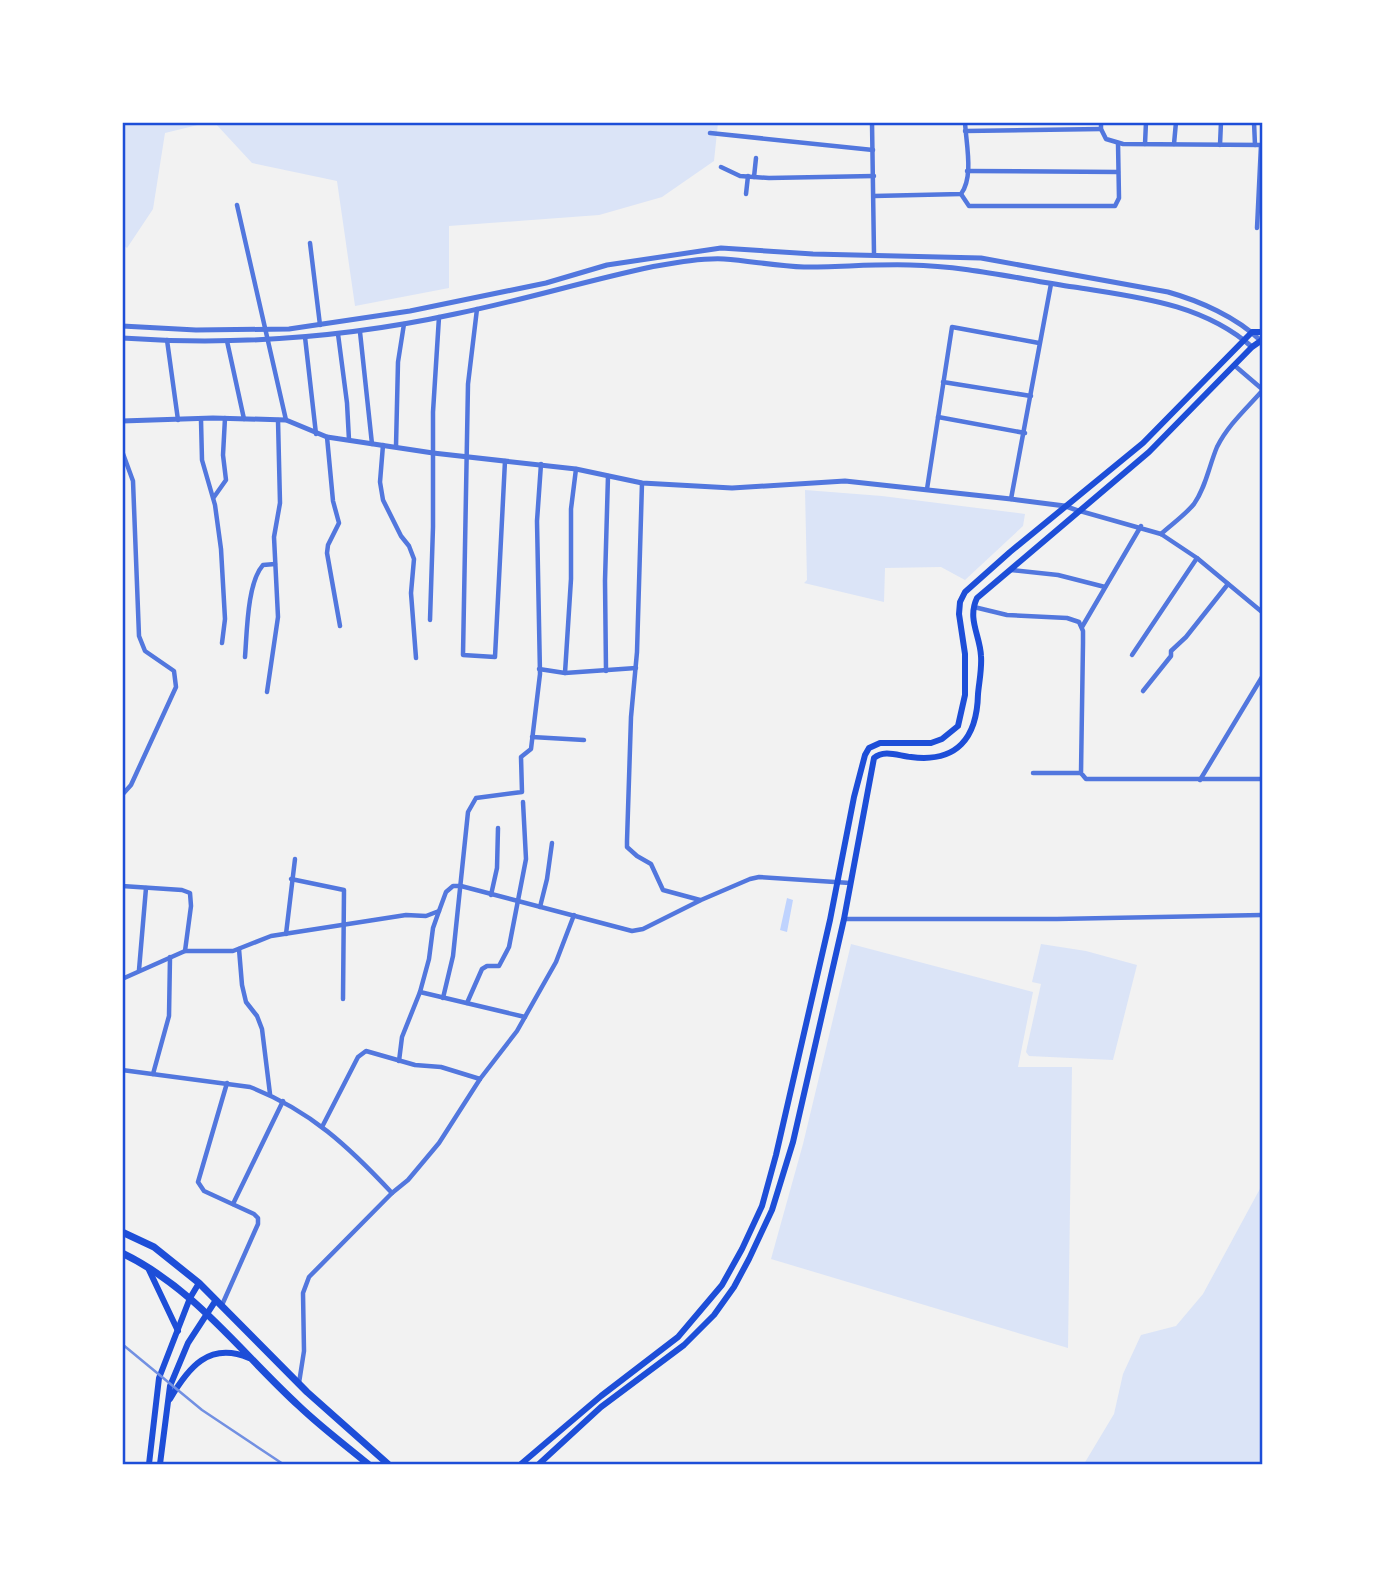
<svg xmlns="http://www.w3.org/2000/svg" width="1385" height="1587" font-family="Jost,sans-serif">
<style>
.green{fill:#dbe4f7}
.water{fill:#bfd3fe}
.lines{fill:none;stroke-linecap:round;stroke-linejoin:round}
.minor{stroke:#5277de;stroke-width:4.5}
.tertiary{stroke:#5277de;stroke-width:5}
.secondary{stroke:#1d4ed8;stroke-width:6}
.primary{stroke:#1d4ed8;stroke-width:6}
.trunk{stroke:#1d4ed8;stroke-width:7}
.rail{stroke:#7290e2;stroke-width:2.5}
.neatline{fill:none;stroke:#1d4ed8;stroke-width:2.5}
</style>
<rect width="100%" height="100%" fill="#f2f2f2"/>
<!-- green -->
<g class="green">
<path d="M123 122 206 123 165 133 153 209 127 248 122 244Z"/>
<path d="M215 123H718L714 161 662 197 599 215 449 226V288L355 306 337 181 252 163Z"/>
<path d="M805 490 882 496 1025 514 1023 526 965 580 941 567 885 568 884 602 804 583 807 580Z"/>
<path d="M851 944 1033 992 1018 1067H1072L1068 1348 771 1259 803 1144Z"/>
<path d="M1041 944 1086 951 1137 965 1113 1060 1029 1056 1026 1052 1041 984 1032 982Z"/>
<path d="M1262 1185V1464H1084L1114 1414 1123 1374 1141 1335 1176 1326 1203 1294Z"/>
</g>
<!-- water -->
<path class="water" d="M787 898 793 900 787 932 780 930Z"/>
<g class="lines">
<!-- minor -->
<g class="minor">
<path d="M872 122 874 254"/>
<path d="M1101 122V129L1106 139 1123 144 1262 145"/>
<path d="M1254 122 1255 145"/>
<path d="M965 131 1101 129"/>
<path d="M710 133 873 150"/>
<path d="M1145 144 1146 122"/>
<path d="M1174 144 1176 122"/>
<path d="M1220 145 1221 122"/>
<path d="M721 167 740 176 769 178 874 176"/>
<path d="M967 171 1118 172"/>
<path d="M754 177 756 158"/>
<path d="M746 194 748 176"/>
<path d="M961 194 969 206H1115L1119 198 1118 143"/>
<path d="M874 196 961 194C974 177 966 143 965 122"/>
<path d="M237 205 286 420"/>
<path d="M1257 228 1261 145"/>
<path d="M310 243 320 325"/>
<path d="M477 309 468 384 463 655 495 657 505 461"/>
<path d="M360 332 372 444"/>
<path d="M338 334 347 403 349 440"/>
<path d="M305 337 316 434"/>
<path d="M167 340 178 420"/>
<path d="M227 341 244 419"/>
<path d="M1234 365 1262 389"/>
<path d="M943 382 1031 396"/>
<path d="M938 417 1025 433"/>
<path d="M201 420 202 460 215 505 221 549 225 619 222 643"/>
<path d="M327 437 333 501 339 523 328 545 327 553 340 626"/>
<path d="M383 445 380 482 383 500 401 536 409 546 414 559 411 593 416 658"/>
<path d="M396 446 398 362 404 324"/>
<path d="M122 451 133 481 139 636 145 651 174 671 176 687 131 785 122 795"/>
<path d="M642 483 637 652 631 717 627 841V847L637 856 651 864 663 890 700 900"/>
<path d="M927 489 952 327 1039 343"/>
<path d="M214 497 226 480 223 455 225 418"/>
<path d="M1011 499 1051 284"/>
<path d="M1080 511 1161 534 1197 558 1262 612"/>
<path d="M1161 534C1172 524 1185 515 1194 504 1206 487 1209 466 1217 447 1228 425 1246 409 1262 391"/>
<path d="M1011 570 1058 575 1105 587"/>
<path d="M974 607 1007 615 1067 618 1079 622 1083 631V643L1081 773 1086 779H1262"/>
<path d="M430 620 433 527V412L439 317"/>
<path d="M1082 627 1141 526"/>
<path d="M1132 655 1197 558"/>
<path d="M245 657C247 633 247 583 263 565L275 564"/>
<path d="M539 669 565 673 636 668"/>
<path d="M606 671 605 581 608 476"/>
<path d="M565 673 571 579V509L576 469"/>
<path d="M1143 691 1171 656V651L1186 637 1228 584"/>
<path d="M267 692 278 617 274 537 280 503 278 420"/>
<path d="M532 737 584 740"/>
<path d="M1033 773H1081"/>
<path d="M1200 780 1262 677"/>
<path d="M291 879 344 890 343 999"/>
<path d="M122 886 182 890 190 893 191 906 185 951"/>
<path d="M491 895 497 868 498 828"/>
<path d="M540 907 547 879 552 843"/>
<path d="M844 919H1057L1262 915"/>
<path d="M286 934 295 859"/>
<path d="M239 949 242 985 246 1002 257 1016 262 1029 270 1094"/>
<path d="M139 970 146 888"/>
<path d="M122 979 185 951H233L271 936 406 915 426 916 439 911 446 892 453 886H461L632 931 643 929 701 900 750 879 759 877 850 883"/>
<path d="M420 992 525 1017"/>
<path d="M443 998 453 956 468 812 476 798 522 792 521 757 531 749 540 674 537 521 541 464"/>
<path d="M467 1003 482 969 487 966H499L509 947 526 859 523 802"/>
<path d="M399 1061 402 1037 420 992 429 959 433 928 439 911"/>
<path d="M122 1070 250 1087C310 1110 349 1147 392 1193"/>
<path d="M153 1074 169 1016 170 957"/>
<path d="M322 1127 358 1057 366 1051 415 1065 441 1067 480 1079"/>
<path d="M233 1204 283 1101"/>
<path d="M222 1305 258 1224V1218L254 1214 204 1191 198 1182 227 1083"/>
<path d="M299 1383 304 1351 303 1293 309 1277 392 1193 408 1180 439 1143 480 1079 517 1031 556 962 574 915"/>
</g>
<!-- tertiary -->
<g class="tertiary">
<path d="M122 326 196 330 289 329 410 311 546 283 607 265 721 248 813 254 981 258 1168 292C1200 301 1236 317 1260 340"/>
<path d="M122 338C236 346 344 338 455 314 520 301 585 281 651 267 674 263 700 258 724 259 751 261 777 266 804 267 839 267 875 264 910 265 966 266 1019 279 1074 287 1136 297 1202 303 1252 347"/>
<path d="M122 421 213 418 286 420 327 437 433 453 576 469 642 483 732 488 845 481 1011 499 1065 506 1079 511"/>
</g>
<!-- secondary -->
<g class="secondary">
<path d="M521 1464 601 1396 678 1337 722 1285 742 1249 762 1206 776 1155 830 920 854 797 865 755 869 748 880 743H931L942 739 958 726 965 695V654L959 614 960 602 965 592 1010 552 1143 443 1252 332H1262"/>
<path d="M539 1464 601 1407 684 1345 714 1315 734 1287 749 1259 772 1210 793 1142 844 919 874 758C884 749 899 756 911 757 957 763 977 738 978 694 979 682 982 669 981 656 980 635 967 619 977 598L1149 452 1252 347 1262 340"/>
</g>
<!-- primary -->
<g class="primary">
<path d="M149 1270 178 1331"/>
<path d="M170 1399C188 1368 209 1341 249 1358"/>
<path d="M149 1464 159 1378 190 1298 199 1283"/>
<path d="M160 1464 170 1386 188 1343 216 1300"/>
</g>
<!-- trunk -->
<g class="trunk">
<path d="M122 1232 154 1247 199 1283 307 1392 388 1464"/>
<path d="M122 1253C196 1289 240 1352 299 1406 321 1427 345 1445 368 1464"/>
</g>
<!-- rail -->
<path class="rail" d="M122 1344 202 1410 283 1464"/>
</g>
<!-- border -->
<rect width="1385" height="1587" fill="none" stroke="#ffffff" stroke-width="248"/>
<rect x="124" y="124" width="1137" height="1339" class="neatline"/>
</svg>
